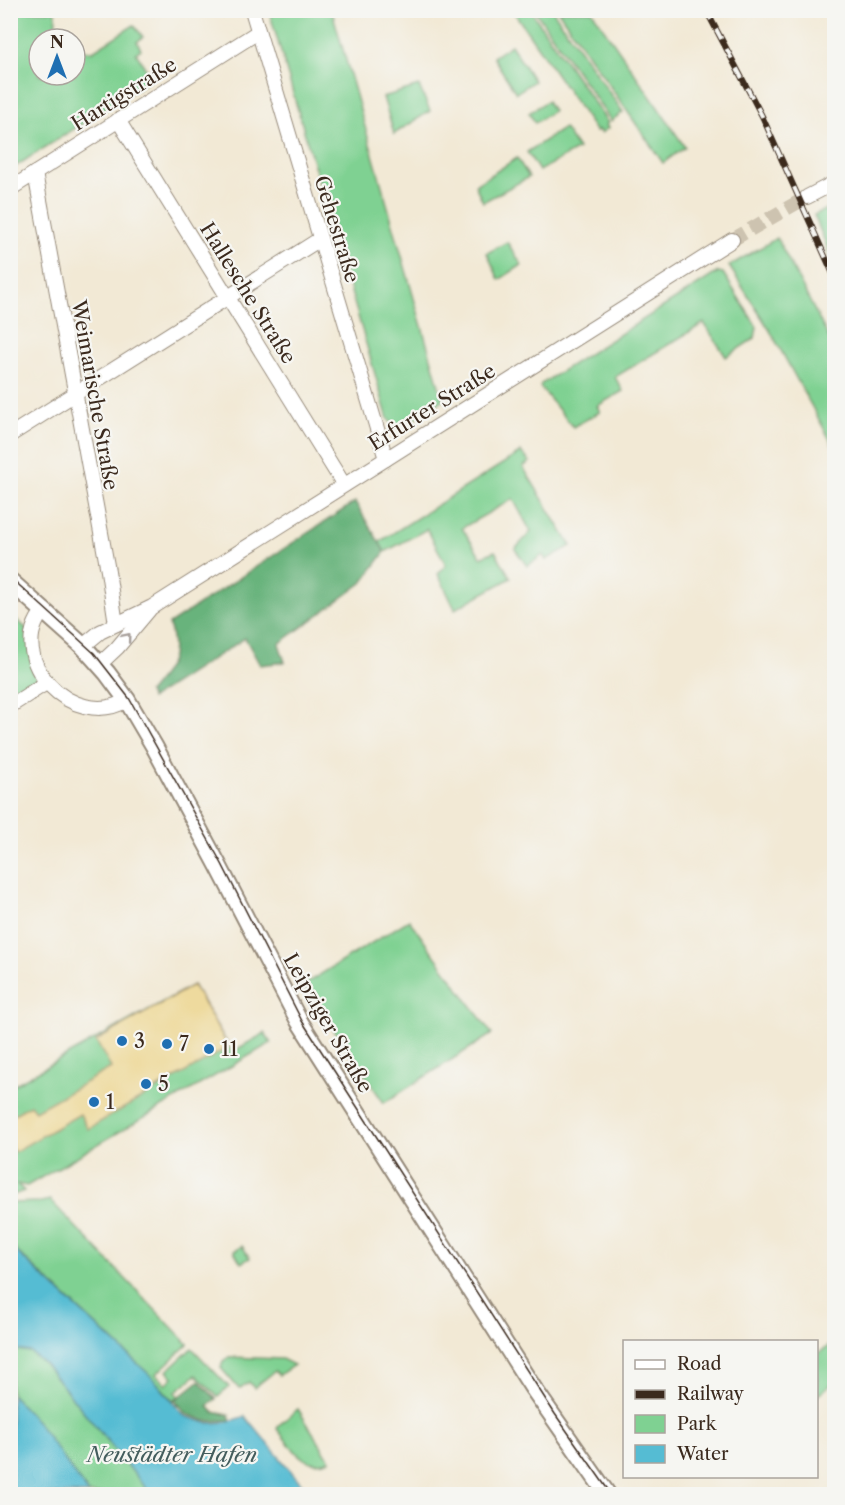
<svg xmlns="http://www.w3.org/2000/svg" width="845" height="1505" font-family="'Libre Caslon Text',serif">
<style>
.green{fill:#7fd192;stroke:#5d7e58;stroke-width:1.5}
.forest{fill:#67b37c;stroke:#516e4d;stroke-width:1.5}
.sand{fill:#eeda9e;stroke:#94825e;stroke-width:1.5}
.water{fill:#55bcd3;stroke:#487378;stroke-width:1.5}
.lines{fill:none;stroke-linecap:round;stroke-linejoin:round}
.minor-tunnel{stroke:#cdc3b0;stroke-width:14;stroke-dasharray:14 7;stroke-linecap:butt}
.minor-casing{stroke:#968a7a;stroke-width:16}
.major-casing{stroke:#968a7a;stroke-width:20}
.minor{stroke:#fff;stroke-width:14}
.major{stroke:#fff;stroke-width:16}
.tram{stroke:#3b2a1e;stroke-width:1.5}
.rail-casing{stroke:#3b2a1e;stroke-width:6}
.rail{stroke:#f6f6f2;stroke-width:4;stroke-dasharray:11;stroke-linecap:butt}
.oneway{stroke:#a79f9a}
.poi-dot{fill:#1f6fb2;stroke:#f6f6f2;stroke-width:2}
.labels{text-anchor:middle;dominant-baseline:central;stroke-width:4.5;stroke-linejoin:round;paint-order:stroke}
.street-label{font-size:20px;fill:#3b2a1e;stroke:#f6f6f2}
.poi-label{font-size:20px;fill:#3b2a1e;stroke:#f6f6f2;text-anchor:start}
.water-label{font-size:21px;font-style:italic;fill:#445d5d;stroke:#f6f6f2}
</style>
<rect width="100%" height="100%" fill="#f6f6f2"/>
<filter id="ink" filterUnits="userSpaceOnUse"><feTurbulence type="fractalNoise" baseFrequency=".0167" numOctaves="2"/><feDisplacementMap in="SourceGraphic" scale="12" xChannelSelector="R" yChannelSelector="G"/><feConvolveMatrix kernelMatrix="1 2 1 2 8 2 1 2 1" color-interpolation-filters="sRGB"/></filter>
<filter id="wash" filterUnits="userSpaceOnUse"><feTurbulence type="fractalNoise" baseFrequency=".008" numOctaves="4" result="noise"/><feDisplacementMap in="SourceGraphic" scale="24" xChannelSelector="R" yChannelSelector="G"/><feGaussianBlur stdDeviation="1.35" result="paint"/><feColorMatrix in="noise" values="0 0 0 0 0 0 0 0 0 0 0 0 0 0 0 0 0 1.4 0 .05"/><feComposite in="paint" operator="in"/></filter>
<g filter="url(#wash)">
<rect width="100%" height="100%" fill="#f2e9d5"/>
<!-- green -->
<g class="green">
<path d="M10 11H52L56 13 55 39H39V75H75V51H93L134 25 143 37 137 42 141 49 136 53 152 79 13 168 10 165Z"/>
<path d="M269 11H332L443 400 403 426 393 425 388 419Z"/>
<path d="M463 11H490L491 13 469 20Z"/>
<path d="M513 11H531L608 123 606 125 608 128 601 133 599 130 596 132Z"/>
<path d="M535 11H553L623 112 611 121Z"/>
<path d="M558 11H592L685 147 663 163Z"/>
<path d="M511 45 534 81 516 93 493 57Z"/>
<path d="M419 86 430 111 394 134 383 97Z"/>
<path d="M547 101 553 111 535 123 529 113Z"/>
<path d="M564 128 578 149 539 171 527 152Z"/>
<path d="M517 158 529 177 483 202 475 185Z"/>
<path d="M830 207 834 214V264L814 215Z"/>
<path d="M777 238 834 348V447L769 329 729 266Z"/>
<path d="M507 242 522 265 499 280 487 253Z"/>
<path d="M718 272 723 273 757 327 755 338 726 357 704 323 615 377 623 391 597 406 600 412 573 427 540 387 541 384Z"/>
<path d="M521 452 530 462 523 467 571 546 546 560 543 555 527 566 515 549 531 532 513 499 462 528 481 557 495 551 511 578 455 609 438 574 446 565 427 529 385 552 379 542Z"/>
<path d="M10 614 27 629 37 678 11 695Z"/>
<path d="M409 920 492 1034 384 1103 303 985Z"/>
<path d="M193 985 232 1052 265 1033 271 1043 27 1186 17 1184 24 1191 11 1196 10 1087Z"/>
<path d="M50 1200 188 1344 156 1374 166 1384 173 1377 167 1371 192 1348 229 1387 218 1397 196 1375 175 1392 179 1397 173 1401 152 1377 11 1246 10 1203 41 1202Z"/>
<path d="M242 1246 250 1258 241 1263 234 1251Z"/>
<path d="M832 1344H834V1382L817 1396V1354Z"/>
<path d="M12 1348 30 1352 44 1363 151 1494H89L38 1423 11 1394Z"/>
<path d="M229 1357 282 1359 294 1365 279 1375 275 1371 254 1388 249 1382 239 1389 221 1368 223 1361Z"/>
<path d="M298 1409 330 1460C304 1471 292 1447 277 1429L279 1425Z"/>
</g>
<!-- forest -->
<g class="forest">
<path d="M355 502 385 552 362 583 279 644 285 662 260 665 245 638 151 699 148 693C169 667 179 659 169 624Z"/>
<path d="M199 1381 216 1399 208 1406 213 1412 229 1415 231 1420 206 1421 187 1414 175 1400Z"/>
</g>
<!-- sand -->
<path class="sand" d="M193 985 229 1047 88 1129 80 1114 14 1152 11 1147V1116L30 1105 35 1111 111 1068 96 1041Z"/>
<!-- water -->
<g class="water">
<path d="M10 1246 152 1377 185 1416 207 1423 227 1422 245 1416 310 1494H151L44 1363 30 1352 11 1349Z"/>
<path d="M11 1394 38 1423 89 1494H11Z"/>
</g>
</g>
<g filter="url(#ink)">
<g class="lines">
<!-- minor-tunnel -->
<path class="minor-tunnel" d="M732 240 807 197"/>
<defs>
<g id="minor">
<path d="M252 10 386 459"/>
<path d="M118 120 344 485"/>
<path d="M35 173 108 571 116 624"/>
<path d="M10 189 258 32"/>
<path d="M807 197 834 183"/>
<path d="M10 435 320 239"/>
<path d="M44 610C2 659 74 732 127 700"/>
<path d="M83 646 100 632 152 607 732 240"/>
<path d="M100 664 117 648 149 610"/>
<path d="M10 706 46 683"/>
</g>
<path id="major" d="M10 581 83 646 107 673 127 700 154 746 218 865 299 1021 533 1388 607 1494"/>
</defs>
<!-- minor casing -->
<use href="#minor" class="minor-casing"/>
<!-- major casing -->
<use href="#major" class="major-casing"/>
<!-- minor -->
<use href="#minor" class="minor"/>
<!-- major -->
<use href="#major" class="major"/>
<!-- tram -->
<path class="tram" d="M10 577 94 653 129 698 222 864 302 1021 555 1414 611 1494"/>
<defs>
<path id="rail" d="M706 10 762 116 834 276"/>
</defs>
<!-- rail casing -->
<use href="#rail" class="rail-casing"/>
<!-- rail -->
<use href="#rail" class="rail"/>
</g>
<!-- one-way arrows -->
<defs><path id="oneway-chevron" d="M-2-3.5L2.5 0L-2 3.5" fill="none" stroke-width="1.6" stroke-linecap="round" stroke-linejoin="round" transform="scale(1.5)"/></defs>
<use class="oneway" href="#oneway-chevron" transform="translate(127 637) rotate(-50)"/>
</g>
<!-- markers -->
<g class="poi-dot">
<circle cx="122" cy="1041" r="6"/>
<circle cx="167" cy="1044" r="6"/>
<circle cx="209" cy="1049" r="6"/>
<circle cx="146" cy="1084" r="6"/>
<circle cx="94" cy="1102" r="6"/>
</g>
<g class="labels">
<!-- street labels -->
<g class="street-label">
<text transform="translate(124 94) rotate(-32)">Hartigstraße</text>
<text transform="translate(337 229) rotate(73)">Gehestraße</text>
<text transform="translate(248 293) rotate(58)">Hallesche Straße</text>
<text transform="translate(95 395) rotate(80)">Weimarische Straße</text>
<text transform="translate(432 407) rotate(-32)">Erfurter Straße</text>
<text transform="translate(328 1023) rotate(60)">Leipziger Straße</text>
</g>
<!-- poi labels -->
<g class="poi-label">
<text x="134" y="1041">3</text>
<text x="179" y="1044">7</text>
<text x="221" y="1049">11</text>
<text x="158" y="1084">5</text>
<text x="106" y="1102">1</text>
</g>
<!-- water labels -->
<g class="water-label">
<text x="172" y="1454">Neustädter Hafen</text>
</g>
</g>
<!-- margin -->
<rect width="845" height="1505" fill="none" stroke="#f6f6f2" stroke-width="36"/>
<!-- legend -->
<rect x="623" y="1340" width="195" height="138" fill="#f6f6f2" stroke="#aba49d" stroke-width="1.5"/>
<rect x="635" y="1360" width="30" height="9" fill="#ffffff" stroke="#aba49d" stroke-width="1.5"/>
<text x="677" y="1370" font-size="18" fill="#3b2a1e">Road</text>
<rect x="635" y="1390" width="30" height="9" fill="#3b2a1e" stroke="#aba49d" stroke-width="1.5"/>
<text x="677" y="1400" font-size="18" fill="#3b2a1e">Railway</text>
<rect x="635" y="1415" width="30" height="18" fill="#7fd192" stroke="#aba49d" stroke-width="1.5"/>
<text x="677" y="1430" font-size="18" fill="#3b2a1e">Park</text>
<rect x="635" y="1445" width="30" height="18" fill="#55bcd3" stroke="#aba49d" stroke-width="1.5"/>
<text x="677" y="1460" font-size="18" fill="#3b2a1e">Water</text>
<!-- north arrow -->
<g transform="translate(57 57)"><circle r="28" fill="#f6f6f2" stroke="#aba49d" stroke-width="1.5"/>
<path d="M0-4.5L10 22L0 15L-10 22Z" fill="#1f6fb2"/>
<text y="-9" font-size="16" font-weight="bold" text-anchor="middle" fill="#3b2a1e">N</text>
</g>
</svg>
